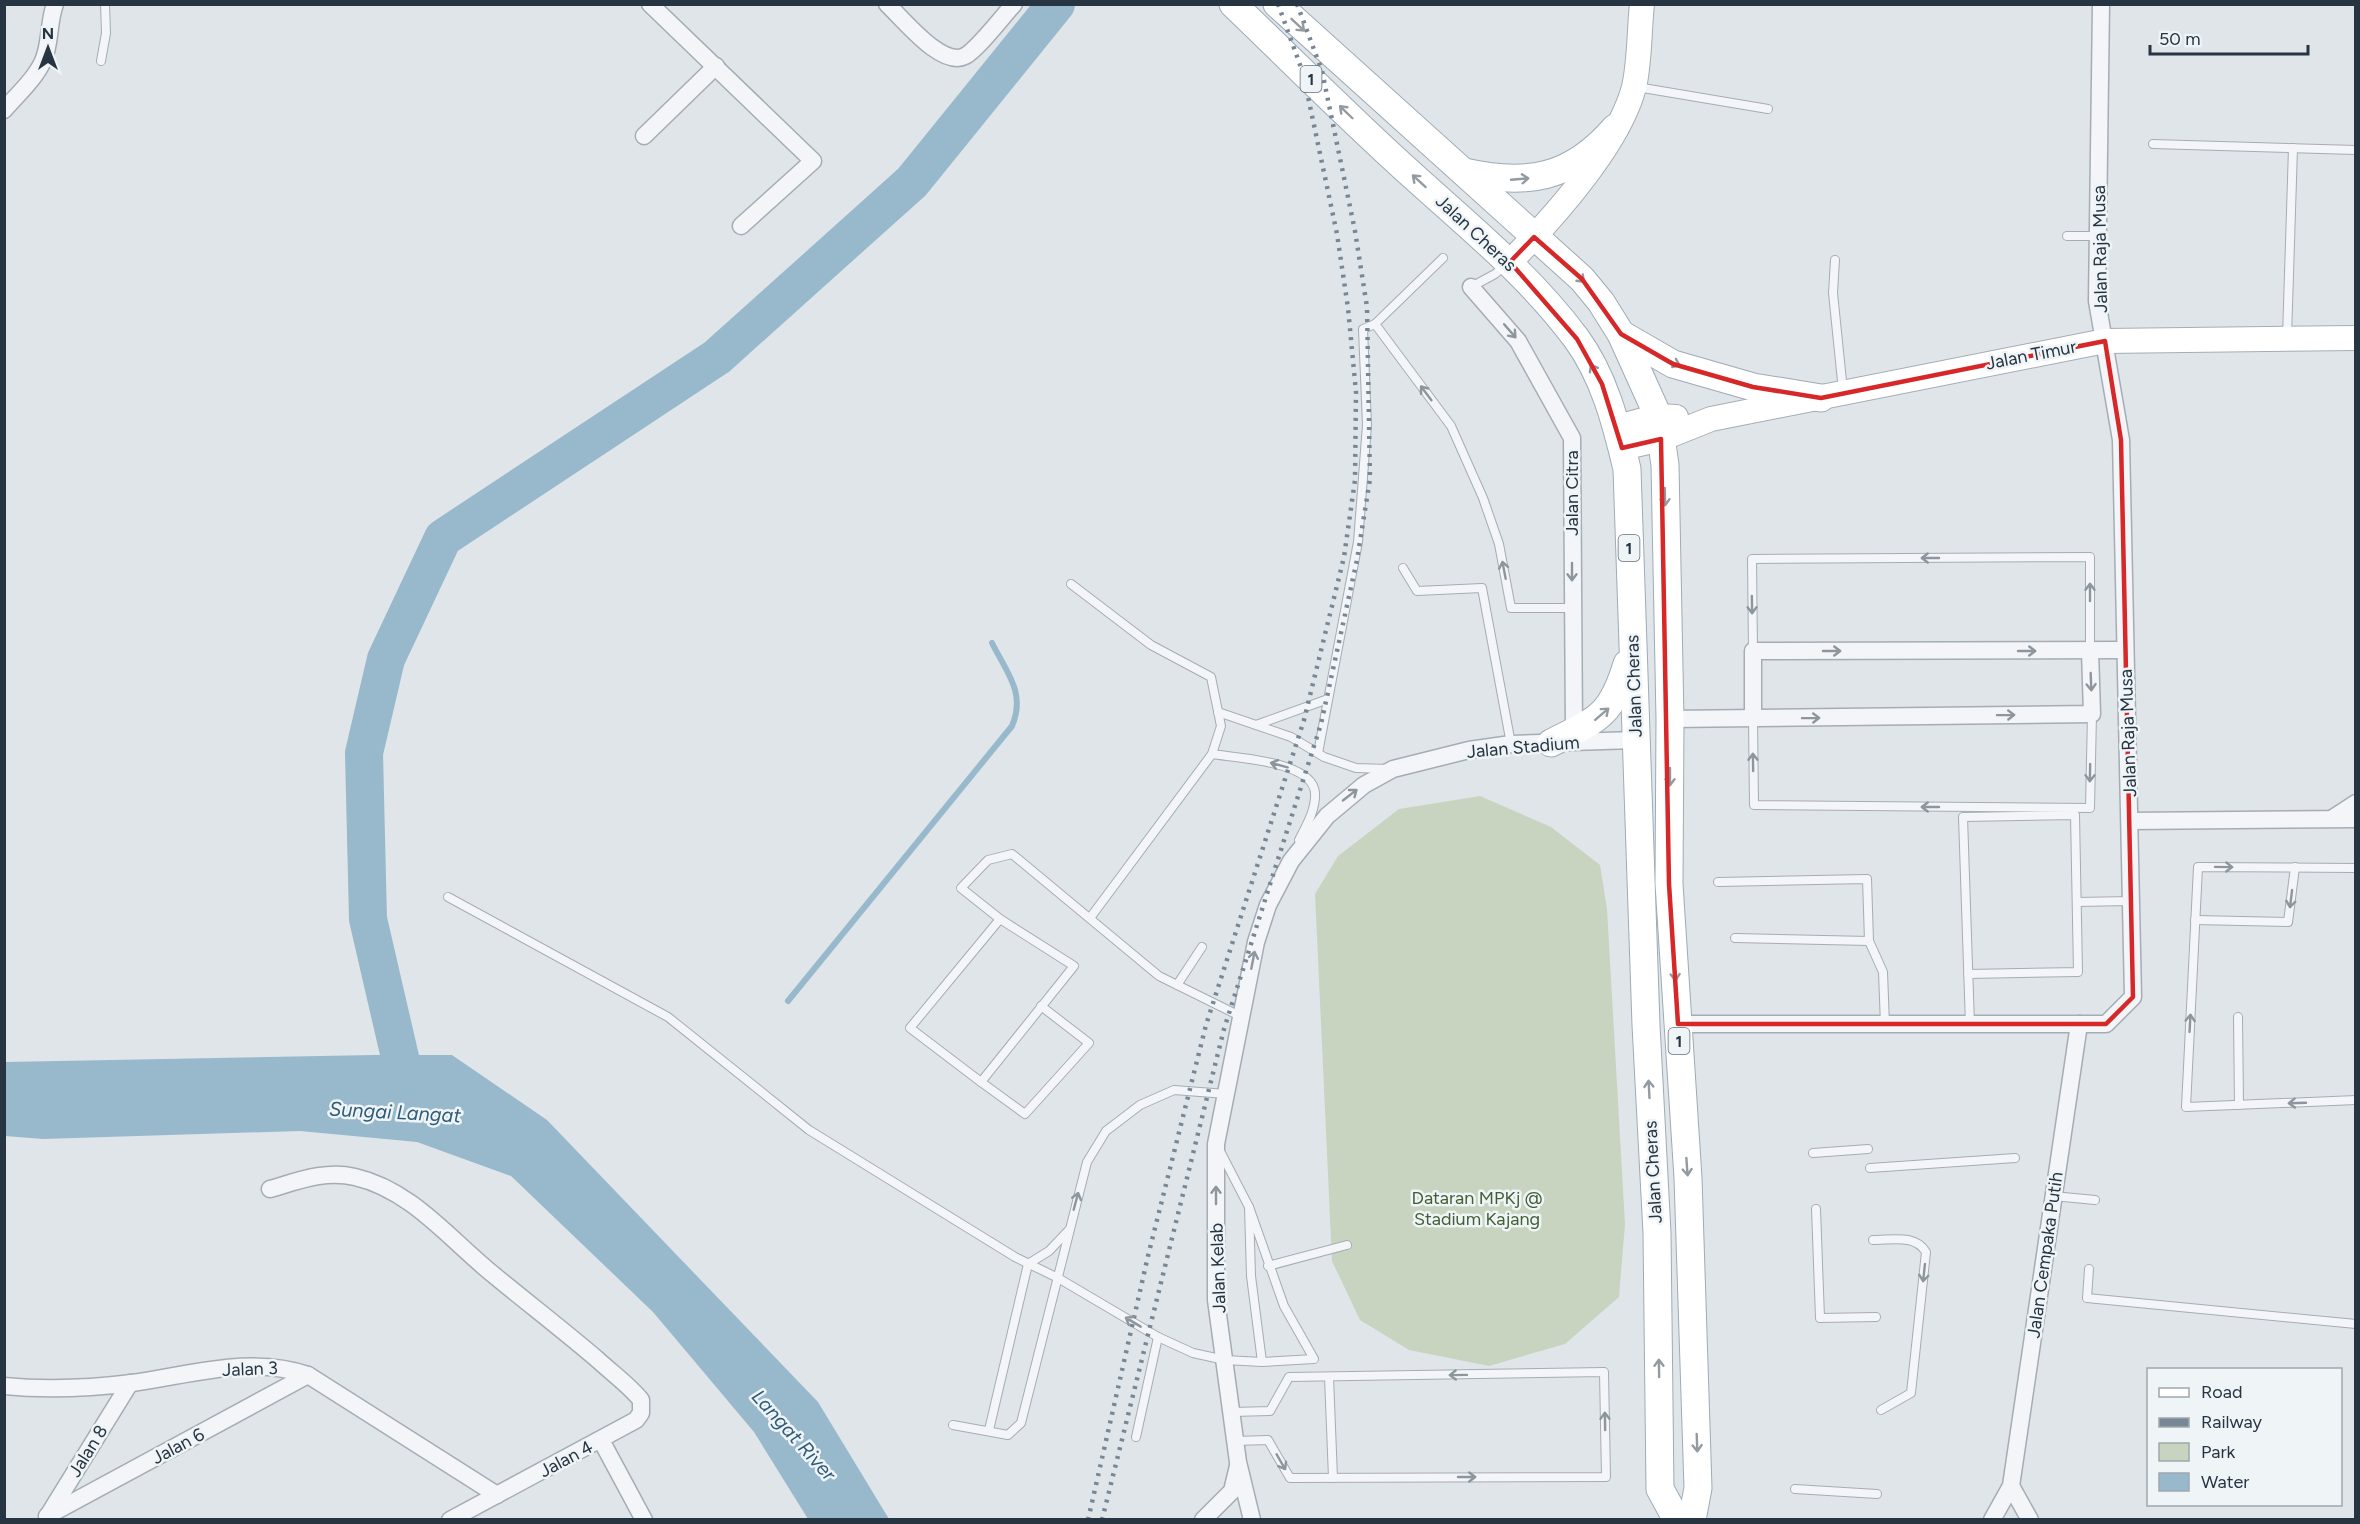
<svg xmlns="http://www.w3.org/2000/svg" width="2360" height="1524" font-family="Figtree,sans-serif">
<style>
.park{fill:#c8d4c0}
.water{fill:#98b9cc}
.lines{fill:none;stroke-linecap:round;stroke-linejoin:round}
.stream{stroke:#98b9cc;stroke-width:6}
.river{stroke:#98b9cc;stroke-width:38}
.service-casing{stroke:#a5adb4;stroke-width:10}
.minor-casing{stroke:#a5adb4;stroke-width:19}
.secondary-casing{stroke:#a5adb4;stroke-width:26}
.primary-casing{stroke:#9eabb6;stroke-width:29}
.service{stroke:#f3f5f8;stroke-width:8}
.minor{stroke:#f3f5f8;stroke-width:16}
.secondary{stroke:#fff;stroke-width:24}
.primary{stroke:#fff;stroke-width:27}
.rail{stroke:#788795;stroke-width:4.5;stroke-dasharray:3 6;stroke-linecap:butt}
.oneway{stroke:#939aa0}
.oneway2{stroke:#8d959d}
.marked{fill:none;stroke:#d62828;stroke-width:4.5;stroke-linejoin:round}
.labels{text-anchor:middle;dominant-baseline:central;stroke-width:5;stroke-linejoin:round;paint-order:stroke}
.shield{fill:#eff4f7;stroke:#636e78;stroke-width:1.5}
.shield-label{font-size:16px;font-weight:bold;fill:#273542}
.street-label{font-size:18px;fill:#273542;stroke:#eff4f7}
.park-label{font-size:18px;fill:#425f33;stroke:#eff4f7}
.water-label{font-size:20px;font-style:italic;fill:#2e5b79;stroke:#eff4f7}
</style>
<rect width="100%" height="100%" fill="#e0e5ea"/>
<!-- park -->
<path class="park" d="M1480 796 1551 827 1600 865 1607 909 1625 1224 1619 1297 1565 1344 1489 1366 1409 1350 1360 1320 1332 1261 1315 894 1338 856 1399 809Z"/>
<!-- water -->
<path class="water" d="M374 1055H452L547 1120 818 1402 889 1519H808L754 1432 653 1312 511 1176 417 1142 300 1131 43 1139 5 1136V1062Z"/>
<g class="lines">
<!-- stream -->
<path class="stream" d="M788 1001 1012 726C1026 693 1007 673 992 643"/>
<!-- river -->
<path class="river" d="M411 1105 368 919 364 753 386 659 443 538 717 357 912 182 1056 4"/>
<defs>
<g id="service">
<path d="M101 61 106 33 105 4"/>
<path d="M1637 87 1768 109"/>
<path d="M2153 144 2356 150"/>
<path d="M2067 236H2098"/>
<path d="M1443 258 1375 324 1451 426 1483 498 1499 544 1511 608H1573"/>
<path d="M1835 260 1833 293 1843 391"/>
<path d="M1471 287 1495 274 1507 264"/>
<path d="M2287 337 2293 148"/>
<path d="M1403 568 1417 591 1482 588 1511 744"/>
<path d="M1071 584 1151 645 1211 677 1221 726 1212 754 1090 918"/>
<path d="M1753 651 1752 559 2090 557V651"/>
<path d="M1218 712 1291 737 1324 757 1356 768 1389 769"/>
<path d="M1753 718 1754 805 2090 808 2092 714"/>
<path d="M1256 725 1328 699"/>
<path d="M1318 753 1358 542 1367 425 1363 329 1375 324"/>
<path d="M1212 754C1236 758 1313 761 1315 793 1316 810 1306 826 1299 840"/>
<path d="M2356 868 2198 867 2186 1107 2356 1100"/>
<path d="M1718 882 1867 879 1869 941 1883 972 1885 1025"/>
<path d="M448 897 668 1017 809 1130 1015 1257 1058 1278 1158 1337 1193 1353 1225 1360 1262 1362 1314 1359 1284 1306 1249 1207 1251 1276 1262 1362"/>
<path d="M2077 902 2131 901"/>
<path d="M1000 919 910 1028 981 1082 1074 966 1000 919 961 888 988 860 1012 854 1159 976 1242 1017"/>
<path d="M2195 920 2288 922 2295 867"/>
<path d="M1735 938 1869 941"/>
<path d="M1968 974 2078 972 2075 815 1963 817 1970 1025"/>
<path d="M1177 985 1202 947"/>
<path d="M2238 1017 2239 1105"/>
<path d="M981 1082 1025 1114 1089 1043 1041 1006"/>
<path d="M1219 1149 1249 1207"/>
<path d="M1813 1153 1868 1149"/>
<path d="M1870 1168 2015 1158"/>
<path d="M2053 1196 2095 1200"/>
<path d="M1816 1209 1820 1318 1876 1317"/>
<path d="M1873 1240C1892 1240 1915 1234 1926 1252L1911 1393 1881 1410"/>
<path d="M1268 1266 1347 1245"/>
<path d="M2089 1269 2087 1298 2356 1324"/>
<path d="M1329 1377 1333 1478"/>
<path d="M1232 1412 1270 1411 1289 1377 1604 1372 1606 1477 1290 1478 1268 1440 1235 1441"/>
<path d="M953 1425 1008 1435 1021 1423 1087 1162 1106 1131 1140 1105 1174 1090 1226 1094"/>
<path d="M989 1430 1028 1264 1049 1251 1068 1231"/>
<path d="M1136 1437 1158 1337"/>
<path d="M1795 1489 1877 1494"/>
</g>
<g id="minor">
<path d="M650 4 813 161 741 226"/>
<path d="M887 4C904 20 942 68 965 56 977 50 1003 16 1014 4"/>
<path d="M4 110C17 95 35 79 43 61 51 43 48 23 55 4"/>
<path d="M644 136 716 66"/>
<path d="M1471 287 1518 341 1572 438 1574 731"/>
<path d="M1753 718V651L2125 650"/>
<path d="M1670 719 2092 714 2090 651"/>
<path d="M2333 818 2356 803"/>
<path d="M2130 821 2356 819"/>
<path d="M1678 1024H2106L2133 997 2121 440 2097 301 2101 4"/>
<path d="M270 1189C298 1181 325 1170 355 1177 412 1190 451 1241 495 1276 529 1304 564 1331 598 1360 612 1373 629 1385 641 1400V1413L636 1420 450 1520"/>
<path d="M4 1386C45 1390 92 1388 132 1383 191 1375 250 1355 308 1375L497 1495"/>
<path d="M601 1440 644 1520"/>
<path d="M2011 1486 2030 1520"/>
<path d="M49 1514 130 1383"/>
<path d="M47 1516 308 1375"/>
<path d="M1203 1520 1232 1491 1238 1466"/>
<path d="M1252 1520 1238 1462 1216 1300V1144L1256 942 1268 905 1291 861 1327 816 1364 785 1393 769 1469 750 1511 744 1635 740"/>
<path d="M1992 1520 2011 1486 2079 1024"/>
</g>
<g id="secondary">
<path d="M1510 262C1551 220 1619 145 1634 87 1640 61 1639 31 1642 4"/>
<path d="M1617 427 1658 416 1676 417"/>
<path d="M1622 448 1661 439 1711 419 2105 341 2356 338"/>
</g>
<g id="primary">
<path d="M1233 4C1285 54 1335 104 1388 153 1452 213 1523 267 1576 338 1604 376 1616 423 1627 469L1646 1025 1657 1233 1660 1489 1677 1520"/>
<path d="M1277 4 1582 279 1601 302 1621 334 1658 416 1665 465 1670 719 1669 884 1688 1178 1698 1488 1692 1520"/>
<path d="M1464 172C1527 186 1571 179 1615 128"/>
<path d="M1621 334 1673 364 1753 387 1821 398"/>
<path d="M1551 743C1598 719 1611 717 1627 664"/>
</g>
</defs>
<!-- service casing -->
<use href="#service" class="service-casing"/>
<!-- minor casing -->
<use href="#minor" class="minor-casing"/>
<!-- secondary casing -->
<use href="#secondary" class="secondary-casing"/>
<!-- primary casing -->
<use href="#primary" class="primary-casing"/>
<!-- service -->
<use href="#service" class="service"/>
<!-- minor -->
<use href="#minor" class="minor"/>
<!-- secondary -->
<use href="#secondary" class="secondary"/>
<!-- primary -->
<use href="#primary" class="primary"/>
<!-- rail -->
<g class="rail">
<path d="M1088 1520 1148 1256 1206 1025 1304 720 1344 557 1355 480 1356 392 1348 308 1337 234 1303 73 1278 4"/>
<path d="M1102 1520 1224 1029 1321 724 1357 560 1370 479 1367 307 1355 231 1322 71 1297 4"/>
</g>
</g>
<!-- one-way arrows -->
<defs><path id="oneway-shaft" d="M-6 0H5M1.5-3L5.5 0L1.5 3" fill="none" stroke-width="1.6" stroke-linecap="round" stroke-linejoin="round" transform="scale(1.5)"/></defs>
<g class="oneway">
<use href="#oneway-shaft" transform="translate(1298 25) rotate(43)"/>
<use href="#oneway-shaft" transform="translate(1346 112) rotate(-136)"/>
<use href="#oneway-shaft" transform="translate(1520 179) rotate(-5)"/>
<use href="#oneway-shaft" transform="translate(1419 181) rotate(-138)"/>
<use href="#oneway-shaft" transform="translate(1578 276) rotate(44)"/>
<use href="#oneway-shaft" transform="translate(1672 362) rotate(24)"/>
<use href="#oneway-shaft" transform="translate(1595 372) rotate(-119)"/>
<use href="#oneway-shaft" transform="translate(1665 497) rotate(89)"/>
<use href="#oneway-shaft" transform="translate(1602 714) rotate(-41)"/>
<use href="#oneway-shaft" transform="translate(1670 777) rotate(90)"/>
<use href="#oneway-shaft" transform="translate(1675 972) rotate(87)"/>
<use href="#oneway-shaft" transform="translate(1649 1089) rotate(-93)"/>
<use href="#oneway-shaft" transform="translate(1687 1167) rotate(86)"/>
<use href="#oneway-shaft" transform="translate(1659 1368) rotate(-91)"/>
<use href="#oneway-shaft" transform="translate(1697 1443) rotate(88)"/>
</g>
<g class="oneway2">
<use href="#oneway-shaft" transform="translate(1510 331) rotate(49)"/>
<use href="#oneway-shaft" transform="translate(1426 393) rotate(-127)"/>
<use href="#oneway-shaft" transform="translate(1930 558) rotate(180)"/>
<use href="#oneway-shaft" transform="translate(1504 570) rotate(-101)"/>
<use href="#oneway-shaft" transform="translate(1572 572) rotate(90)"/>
<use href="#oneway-shaft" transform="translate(2090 592) rotate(-90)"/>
<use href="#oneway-shaft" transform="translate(1752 605) rotate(89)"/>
<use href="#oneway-shaft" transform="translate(1832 651)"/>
<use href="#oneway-shaft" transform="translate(2027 651)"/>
<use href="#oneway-shaft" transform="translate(2091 682) rotate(88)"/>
<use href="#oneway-shaft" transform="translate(2006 715) rotate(-1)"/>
<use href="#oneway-shaft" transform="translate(1811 718) rotate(-1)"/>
<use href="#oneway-shaft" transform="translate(1753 762) rotate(-91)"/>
<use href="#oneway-shaft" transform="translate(1279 765) rotate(-165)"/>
<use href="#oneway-shaft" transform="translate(2090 773) rotate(91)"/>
<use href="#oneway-shaft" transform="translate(1350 795) rotate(-38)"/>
<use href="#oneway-shaft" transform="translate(1930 807) rotate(-180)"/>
<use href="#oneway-shaft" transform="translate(2224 867) rotate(1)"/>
<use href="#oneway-shaft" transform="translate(2291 899) rotate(97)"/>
<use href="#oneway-shaft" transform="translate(1253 960) rotate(-79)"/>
<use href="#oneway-shaft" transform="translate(2190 1023) rotate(-87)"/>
<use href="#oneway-shaft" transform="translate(2297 1103) rotate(178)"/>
<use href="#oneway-shaft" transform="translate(1216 1195) rotate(-90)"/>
<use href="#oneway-shaft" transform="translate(1076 1201) rotate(-75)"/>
<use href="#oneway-shaft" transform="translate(1924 1273) rotate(96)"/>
<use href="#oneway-shaft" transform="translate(1133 1322) rotate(-149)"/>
<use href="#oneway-shaft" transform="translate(1458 1375) rotate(179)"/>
<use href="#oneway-shaft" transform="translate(1605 1421) rotate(-91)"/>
<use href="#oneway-shaft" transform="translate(1281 1462) rotate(60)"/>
<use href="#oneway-shaft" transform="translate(1467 1477)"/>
</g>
<!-- marked area -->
<path class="marked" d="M1534 237 1582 279 1621 334 1673 364 1753 387 1821 398 2105 341 2121 440 2133 997 2106 1024H1678L1669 884 1661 439 1622 448 1602 384 1577 339 1510 262Z"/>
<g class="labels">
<!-- shield labels -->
<g class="shield">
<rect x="1300.5" y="66" width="21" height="26" rx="4.5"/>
<rect x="1618.5" y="535" width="21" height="26" rx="4.5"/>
<rect x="1668.5" y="1028" width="21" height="26" rx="4.5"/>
</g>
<g class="shield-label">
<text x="1311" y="79">1</text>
<text x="1629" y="548">1</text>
<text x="1679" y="1041">1</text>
</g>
<!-- street labels -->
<g class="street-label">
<text transform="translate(1476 233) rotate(43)">Jalan Cheras</text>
<text transform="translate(2100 249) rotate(-91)">Jalan Raja Musa</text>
<text transform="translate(2031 355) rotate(-11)">Jalan Timur</text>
<text transform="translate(1572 493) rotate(-90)">Jalan Citra</text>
<text transform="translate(1634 686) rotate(-92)">Jalan Cheras</text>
<text transform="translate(2128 733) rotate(-92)">Jalan Raja Musa</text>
<text transform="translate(1523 747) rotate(-5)">Jalan Stadium</text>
<text transform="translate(1653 1172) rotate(-93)">Jalan Cheras</text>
<text transform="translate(2045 1255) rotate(-82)">Jalan Cempaka Putih</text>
<text transform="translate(1218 1268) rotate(-92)">Jalan Kelab</text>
<text transform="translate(250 1369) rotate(-2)">Jalan 3</text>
<text transform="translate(178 1446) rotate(-28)">Jalan 6</text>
<text transform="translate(88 1451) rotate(-58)">Jalan 8</text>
<text transform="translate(566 1459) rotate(-28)">Jalan 4</text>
</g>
<!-- park labels -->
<g class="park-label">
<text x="1477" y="1198">Dataran MPKj @<tspan x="1477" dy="21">Stadium Kajang</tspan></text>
</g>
<!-- water labels -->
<g class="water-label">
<text transform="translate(395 1112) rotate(3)">Sungai Langat</text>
<text transform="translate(794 1435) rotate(48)">Langat River</text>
</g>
</g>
<!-- border -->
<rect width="2360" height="1524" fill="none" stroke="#273542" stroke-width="12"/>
<!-- legend -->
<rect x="2147" y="1368" width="195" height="138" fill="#eff4f7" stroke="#9fa8af" stroke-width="1.5"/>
<rect x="2159" y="1388" width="30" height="9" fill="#ffffff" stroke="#9fa8af" stroke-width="1.5"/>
<text x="2201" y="1398" font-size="18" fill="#273542">Road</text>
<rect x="2159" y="1418" width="30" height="9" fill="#788795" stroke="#9fa8af" stroke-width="1.5"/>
<text x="2201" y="1428" font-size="18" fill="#273542">Railway</text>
<rect x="2159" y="1443" width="30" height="18" fill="#c8d4c0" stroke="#9fa8af" stroke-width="1.5"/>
<text x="2201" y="1458" font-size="18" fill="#273542">Park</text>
<rect x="2159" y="1473" width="30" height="18" fill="#98b9cc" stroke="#9fa8af" stroke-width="1.5"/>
<text x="2201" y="1488" font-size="18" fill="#273542">Water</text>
<!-- north arrow -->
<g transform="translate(48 48)" stroke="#eff4f7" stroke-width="4.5" paint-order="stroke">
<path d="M0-4.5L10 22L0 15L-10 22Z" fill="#273542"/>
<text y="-9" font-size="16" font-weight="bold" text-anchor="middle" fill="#273542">N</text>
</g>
<!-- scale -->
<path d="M2150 45v9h158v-9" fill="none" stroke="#273542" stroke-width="3"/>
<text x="2159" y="45" font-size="18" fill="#273542" stroke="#eff4f7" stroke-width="4.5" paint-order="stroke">50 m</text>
</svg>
